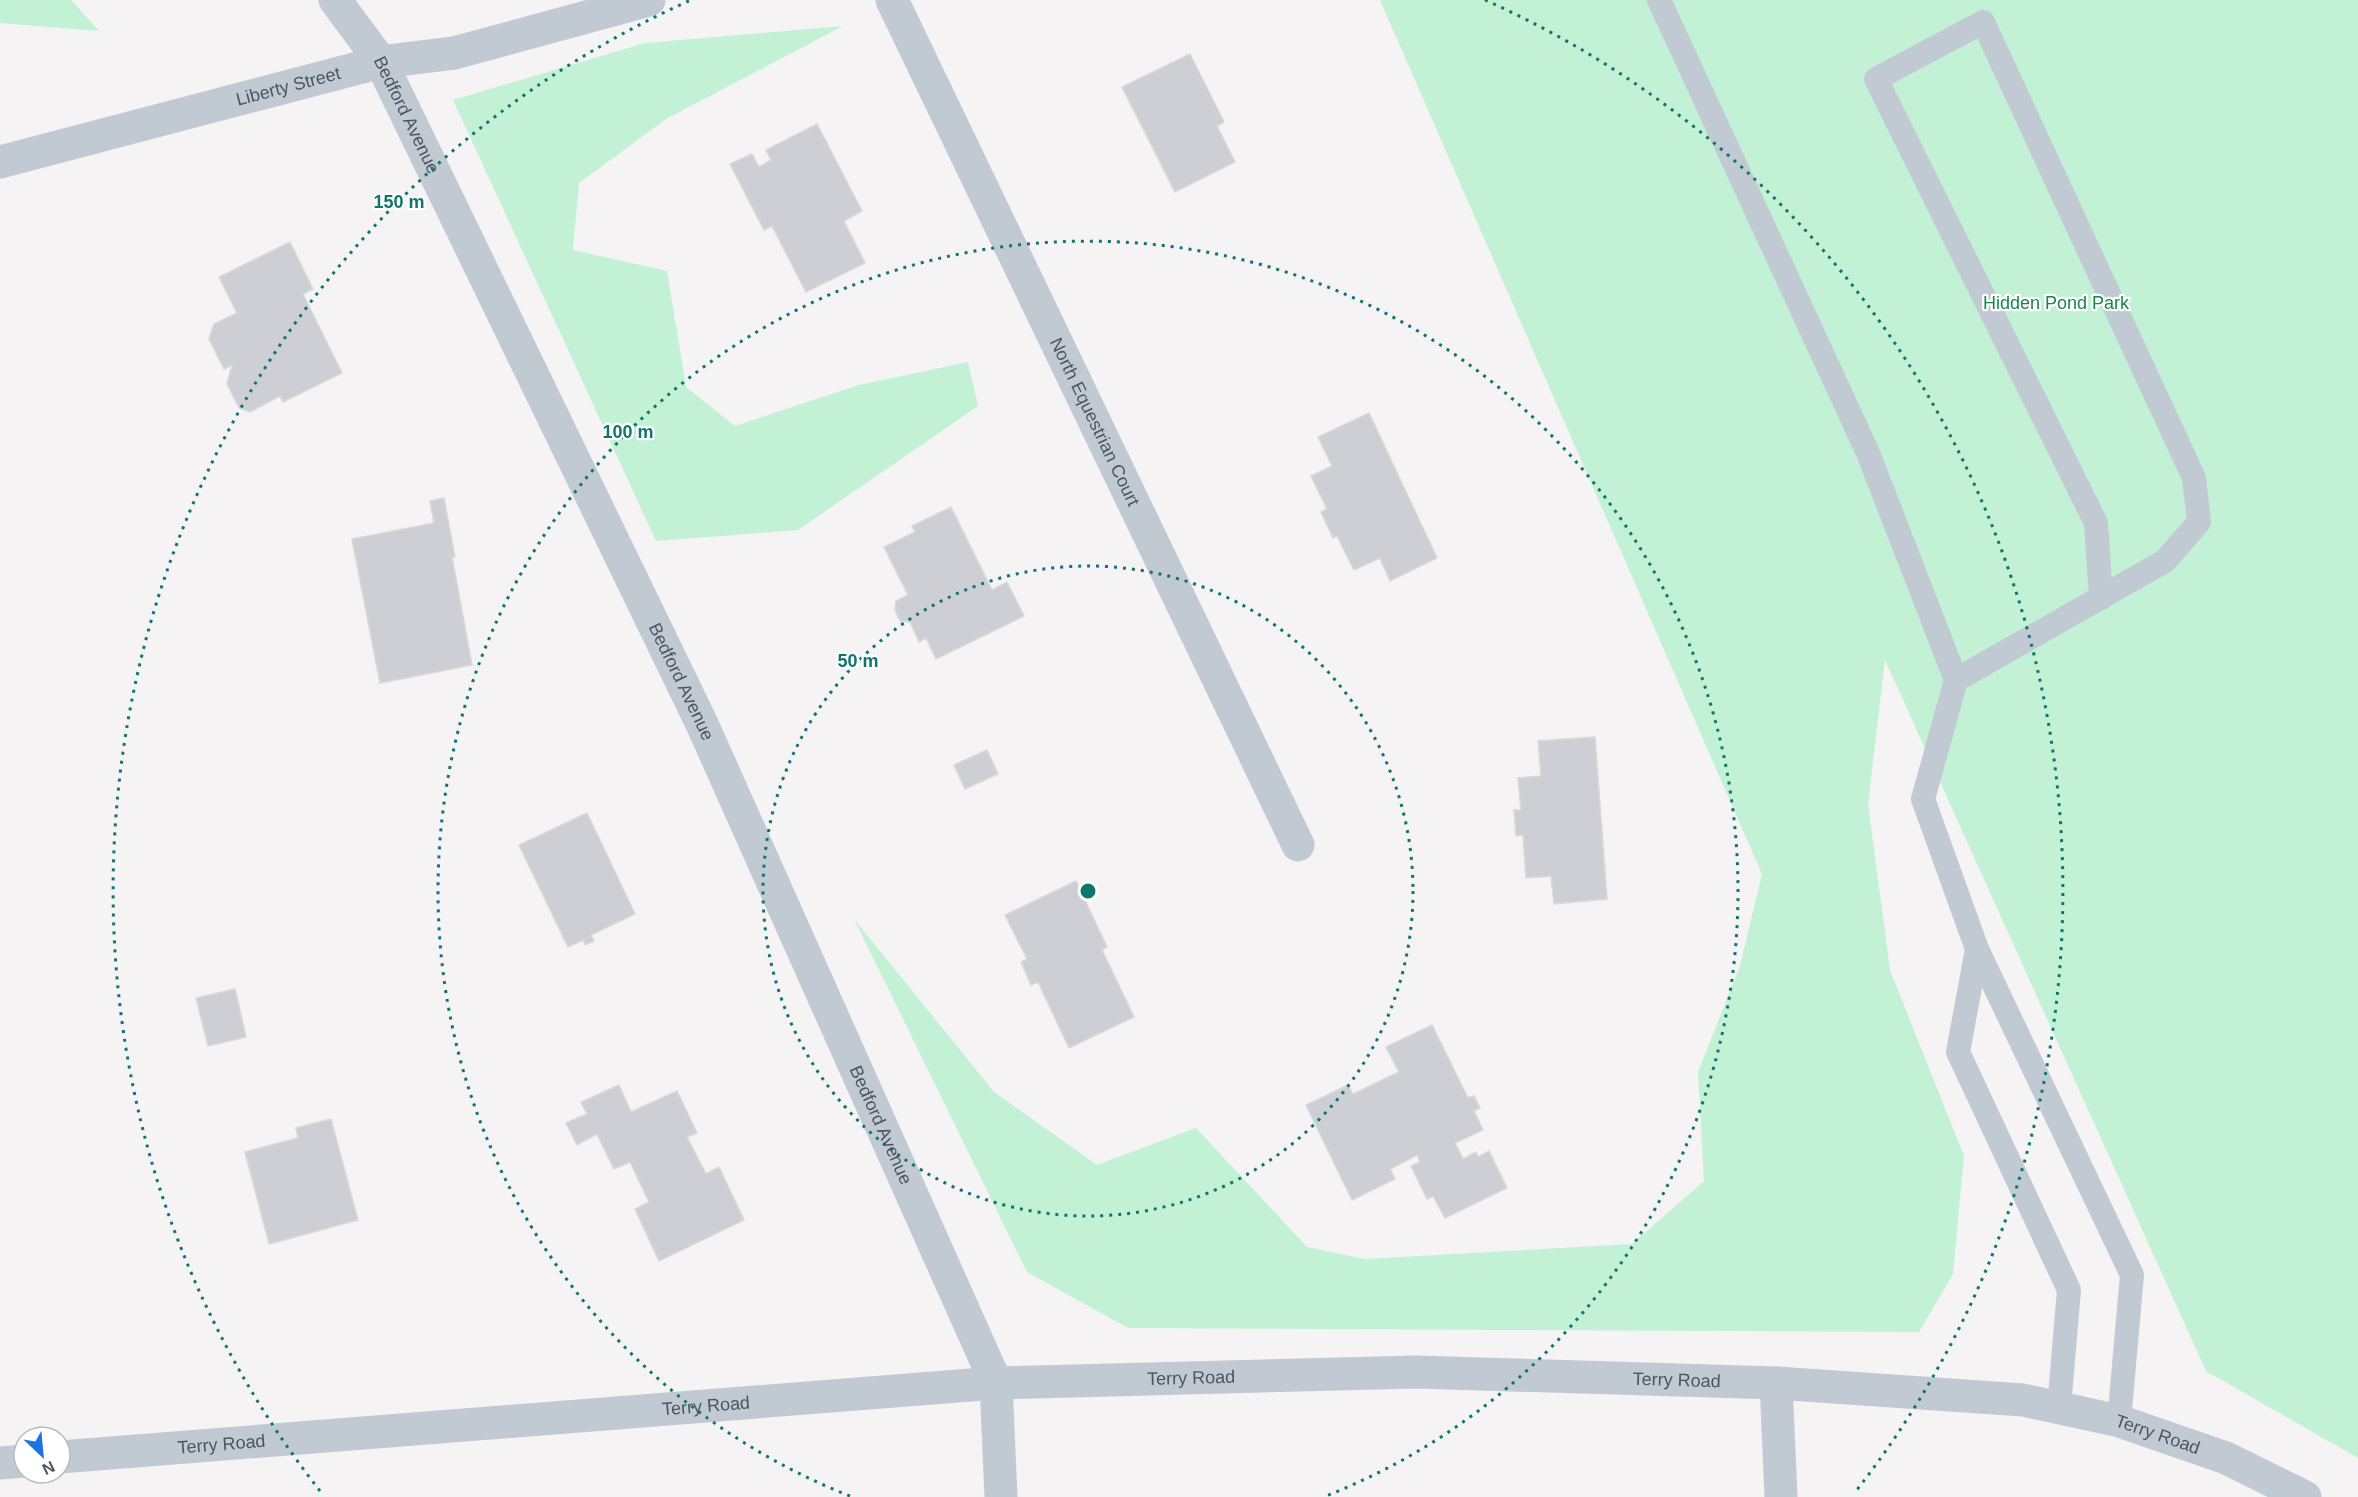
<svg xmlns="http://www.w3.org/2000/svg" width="2358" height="1497" font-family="Arial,sans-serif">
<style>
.green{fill:#c3f1d5}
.building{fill:#cdcfd5;stroke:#d7d9de;stroke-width:1.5}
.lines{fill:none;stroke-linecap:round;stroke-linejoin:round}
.service{stroke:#c1cad2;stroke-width:24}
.minor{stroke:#c1cad2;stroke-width:33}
.tertiary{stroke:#c1cad2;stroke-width:33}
.ring{fill:none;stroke:#0f766e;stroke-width:3;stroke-dasharray:3 6}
.labels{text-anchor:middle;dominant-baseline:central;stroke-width:4.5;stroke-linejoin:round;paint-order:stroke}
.street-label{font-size:18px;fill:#4a5661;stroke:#fff}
.park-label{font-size:18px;fill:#17864f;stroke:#fff}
.centre{fill:#0f766e;stroke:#fff;stroke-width:3}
.ring-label{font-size:18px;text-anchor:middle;font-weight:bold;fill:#0f766e;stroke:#fff;stroke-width:4.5;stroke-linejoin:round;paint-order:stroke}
</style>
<rect width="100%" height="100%" fill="#f5f3f3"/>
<!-- green -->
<g class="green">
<path d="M0 0H71L99 31 0 23Z"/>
<path d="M1380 0H2358V1458L2206 1371 1885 660 1868 804 1890 970 1964 1156 1953 1274 1919 1332 1128 1328 1027 1272 854 919 994 1092 1097 1165 1196 1128 1307 1247 1365 1259 1632 1244 1704 1181 1698 1072 1740 966 1762 874Z"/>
<path d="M843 26 666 119 579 183 573 250 667 271 686 387 735 426 859 385 968 362 978 406 798 530 656 541 453 100 645 43Z"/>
</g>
<!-- building -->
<g class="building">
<path d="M1190 54 1224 122 1217 126 1235 162 1175 192 1122 87Z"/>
<path d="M817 124 862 211 844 221 865 263 806 292 772 226 764 230 730 164 752 154 759 167 771 160 766 150Z"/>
<path d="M290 242 313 289 303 294 342 373 283 402 280 396 250 412 239 408 227 384 232 365 224 369 209 339 214 324 237 313 219 277Z"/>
<path d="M1369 413 1437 558 1390 581 1380 558 1354 570 1337 536 1333 538 1321 512 1327 509 1311 476 1332 466 1318 437Z"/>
<path d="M444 498 455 557H452L472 665 380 683 352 539 434 523 430 501Z"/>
<path d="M951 507 992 590 1007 582 1024 616 936 659 926 638 919 642 910 622 900 621 895 610 896 601 908 595 884 547 915 532 912 526Z"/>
<path d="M1595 737 1607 899 1554 904 1551 876 1526 878 1523 835 1516 836 1514 810H1521L1518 778 1541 776 1538 741Z"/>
<path d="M987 750 998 774 965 789 954 765Z"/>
<path d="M587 813 635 914 591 935 594 941 585 945 583 940 568 947 519 845Z"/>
<path d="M1076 881 1107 947 1102 950 1134 1017 1069 1048 1038 982 1031 985 1021 962 1027 959 1005 915Z"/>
<path d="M235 989 246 1037 208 1046 196 998Z"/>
<path d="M1432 1025 1468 1098 1474 1096 1480 1108 1474 1111 1483 1130 1455 1143 1463 1159 1476 1152 1478 1157 1489 1151 1507 1188 1445 1218 1433 1196 1427 1199 1411 1166 1420 1162 1417 1155 1390 1169 1395 1179 1352 1200 1306 1105 1348 1085 1353 1094 1399 1072 1386 1047Z"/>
<path d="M619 1085 631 1112 677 1091 697 1133 687 1137 706 1174 719 1167 744 1220 659 1261 635 1209 649 1202 630 1162 614 1169 597 1134 577 1145 566 1123 587 1114 581 1102Z"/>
<path d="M331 1119 358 1220 269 1244 245 1152 298 1138 296 1128Z"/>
</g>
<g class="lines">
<!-- service -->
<g class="service">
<path d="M1659 0 1868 453 1956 680 1923 799 1977 949 2132 1275 2119 1421"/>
<path d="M1956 680 2165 561 2199 522 2194 478 1983 22 1876 79 2096 523 2101 598"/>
<path d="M1977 949 1958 1052 2069 1290 2059 1408"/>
</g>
<!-- minor -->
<g class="minor">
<path id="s1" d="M335 0 381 62 702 724 996 1383 1001 1497"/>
<path id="s2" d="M892 0 1298 845"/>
<path id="s3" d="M0 162 381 62 454 53 649 0"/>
<path d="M1776 1383 1781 1497"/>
</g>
<!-- tertiary -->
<g class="tertiary">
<path id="s4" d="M60 1457 996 1383 1415 1372 1776 1383 2023 1400 2119 1421 2226 1458 2305 1497"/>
<path d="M0 1463 24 1461"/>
</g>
</g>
<!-- distance rings -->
<g class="ring">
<circle cx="1088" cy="891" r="325"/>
<path d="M850 1496A650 650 0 1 1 1326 1496"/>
<path d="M320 1491A975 975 0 0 1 691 0M1485 0A975 975 0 0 1 1856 1491"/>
</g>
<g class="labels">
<!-- street labels -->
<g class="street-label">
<text stroke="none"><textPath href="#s3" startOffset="298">Liberty Street</textPath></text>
<text stroke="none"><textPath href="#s1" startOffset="136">Bedford Avenue</textPath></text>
<text stroke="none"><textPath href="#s2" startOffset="468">North Equestrian Court</textPath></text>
<text stroke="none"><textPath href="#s1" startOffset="766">Bedford Avenue</textPath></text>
<text stroke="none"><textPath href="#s1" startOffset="1252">Bedford Avenue</textPath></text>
<text stroke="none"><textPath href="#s4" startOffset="1134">Terry Road</textPath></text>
<text stroke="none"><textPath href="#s4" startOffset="1620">Terry Road</textPath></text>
<text stroke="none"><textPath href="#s4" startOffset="648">Terry Road</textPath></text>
<text stroke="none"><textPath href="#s4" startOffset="2106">Terry Road</textPath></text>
<text stroke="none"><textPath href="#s4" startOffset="162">Terry Road</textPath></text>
</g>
<!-- park labels -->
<g class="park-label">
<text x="2056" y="303">Hidden Pond Park</text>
</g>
</g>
<circle cx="1088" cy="891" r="9" class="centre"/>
<g class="ring-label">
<text x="399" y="208">150 m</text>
<text x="628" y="438">100 m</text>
<text x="858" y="667">50 m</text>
</g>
<!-- north arrow -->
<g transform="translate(42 1455) rotate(154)"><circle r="28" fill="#ffffff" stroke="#b7bbc0" stroke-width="1.5"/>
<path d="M0-4.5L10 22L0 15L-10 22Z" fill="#1a73e8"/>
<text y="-9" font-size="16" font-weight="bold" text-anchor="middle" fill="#4a5661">N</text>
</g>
</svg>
